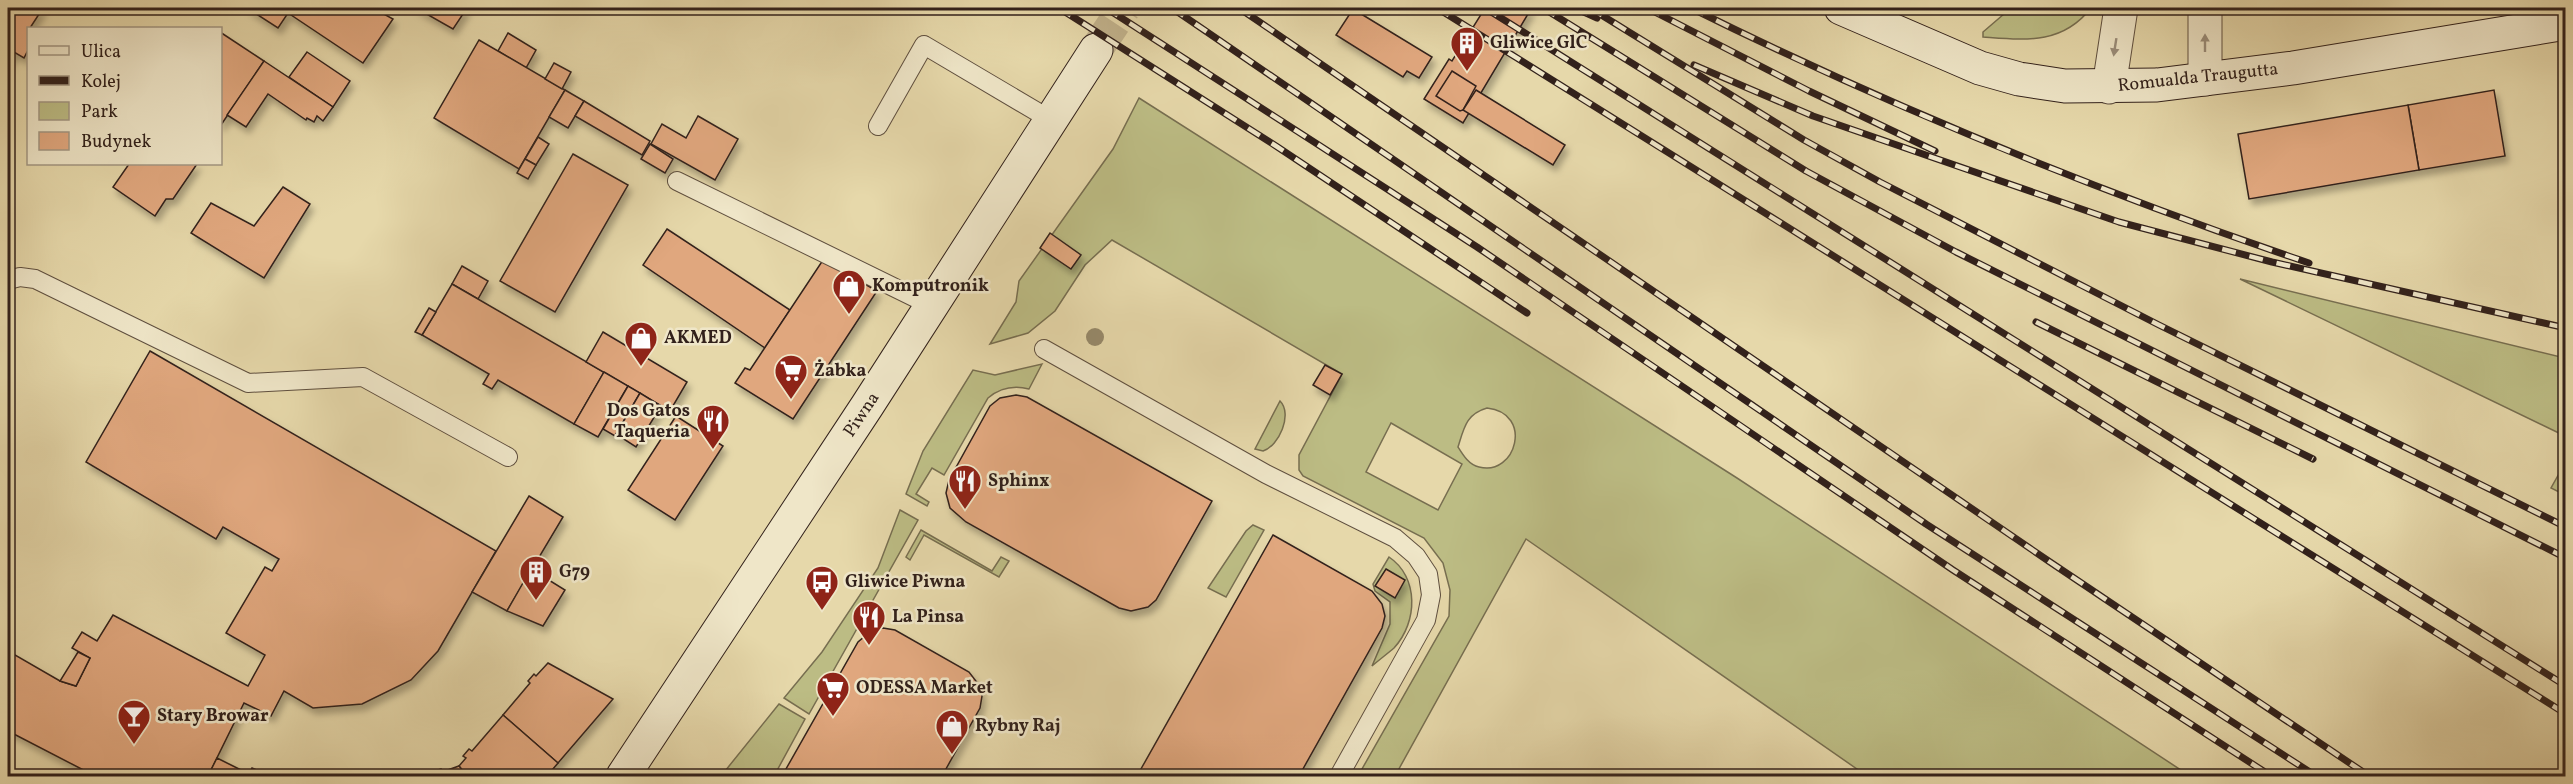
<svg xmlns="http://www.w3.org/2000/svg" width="2573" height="784" font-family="Vollkorn,serif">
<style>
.green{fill:#bcbc84;stroke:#776e50;stroke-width:1.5;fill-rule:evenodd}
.building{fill:#e0a77e;stroke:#32211b;stroke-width:1.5;filter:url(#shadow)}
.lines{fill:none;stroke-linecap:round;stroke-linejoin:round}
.secondary-tunnel{stroke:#c2b38d;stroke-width:33;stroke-dasharray:33 16;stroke-linecap:butt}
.service-casing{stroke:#5f4f3f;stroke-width:20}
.tertiary-casing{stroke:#5f4f3f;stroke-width:35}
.secondary-casing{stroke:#32211b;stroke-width:35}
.service{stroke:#efe6c8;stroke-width:18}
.tertiary{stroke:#efe6c8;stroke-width:33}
.secondary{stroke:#efe6c8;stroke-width:33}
.rail-casing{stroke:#32211b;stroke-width:7}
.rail{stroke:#efe6c8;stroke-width:4.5;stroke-dasharray:14;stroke-linecap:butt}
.tree{fill:#96896a}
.oneway{fill:#9a8d7a}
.labels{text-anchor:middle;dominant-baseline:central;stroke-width:5;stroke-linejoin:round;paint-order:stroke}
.poi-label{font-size:18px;font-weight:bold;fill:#32211b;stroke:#efe6c8;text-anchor:start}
.street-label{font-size:18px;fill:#32211b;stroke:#efe6c8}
</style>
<defs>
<filter id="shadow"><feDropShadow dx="3.5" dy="6" stdDeviation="3" flood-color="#0004"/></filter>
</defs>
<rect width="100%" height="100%" fill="#e6d8aa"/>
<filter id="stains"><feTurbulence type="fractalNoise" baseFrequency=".00333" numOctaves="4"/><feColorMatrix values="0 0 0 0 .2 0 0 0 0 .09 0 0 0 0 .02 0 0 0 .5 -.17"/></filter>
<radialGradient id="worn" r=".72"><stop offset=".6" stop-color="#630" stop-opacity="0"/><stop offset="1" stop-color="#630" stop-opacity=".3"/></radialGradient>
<!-- green -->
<g class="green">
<path d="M2011 8H2091C2062 45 2025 40 1983 37V32Z"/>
<path d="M1139 98 1737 478 2190 776H1867L1526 539 1395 776H1358L1449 616 1450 590 1443 563 1424 538 1303 476 1299 470V455L1342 374 1112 240 1085 265 1055 311 1028 333 990 344 1016 302 1019 281 1113 149ZM1487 408C1534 413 1516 477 1479 467 1469 465 1463 455 1458 447 1464 428 1466 414 1487 408ZM1391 423 1462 464 1438 510 1366 472Z"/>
<path d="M2240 279 2565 358V436Z"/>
<path d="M1042 364 1029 389C1013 385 1000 388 988 398L944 475 932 468 916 494 929 502 927 506 906 494 923 451 973 370 995 375Z"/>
<path d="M1280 401C1293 414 1279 446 1263 451L1255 449Z"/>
<path d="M2565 463V495L2551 488Z"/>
<path d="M900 510 918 520 809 714 784 698 822 652 878 568Z"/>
<path d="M1253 525 1264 530 1226 597 1208 588 1246 531Z"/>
<path d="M921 530 992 571 1001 557 1009 561 999 577 924 535 910 560 906 557Z"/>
<path d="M1389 557C1419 577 1418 622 1394 648 1387 654 1379 660 1372 666L1390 624V602L1375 591 1373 584Z"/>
<path d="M779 704 805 719 774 776H721Z"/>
</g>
<!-- building -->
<g class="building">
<path d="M8 8H43L28 31V50L24 58 14 52 8 63Z"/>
<path d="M247 8H373L393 19 363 63 288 13 278 28Z"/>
<path d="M416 8H467L453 29Z"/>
<path d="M1485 8 1531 9 1463 123 1424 99 1449 59 1452 61Z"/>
<path d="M1353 9 1432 57 1419 78 1407 71 1403 77 1336 35Z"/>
<path d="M220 32 264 61 221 125 220 124Z"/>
<path d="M508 33 536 50 526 68 498 51Z"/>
<path d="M479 40 565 90 519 169 434 118Z"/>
<path d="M307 52 350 81 333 107 289 77Z"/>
<path d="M264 61 333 107 323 121 317 116 314 122 307 118 306 120 268 94 246 127 227 115Z"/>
<path d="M554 63 571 72 562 89 545 79Z"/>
<path d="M1452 71 1476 86 1463 110 1460 111 1436 96Z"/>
<path d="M565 90 584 101 568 128 549 117Z"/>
<path d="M1476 90 1565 145 1553 165 1463 110Z"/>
<path d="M2494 90 2505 156 2419 170 2408 105Z"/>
<path d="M584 101 650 141 642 155 575 116Z"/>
<path d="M2408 105 2419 170 2249 199 2238 134Z"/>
<path d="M698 116 738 139 715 180 651 144 662 124 686 138Z"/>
<path d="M538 137 549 144 536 165 525 159Z"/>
<path d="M650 144 673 159 665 173 641 159Z"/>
<path d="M573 154 628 185 555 312 500 281Z"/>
<path d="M525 159 536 165 528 179 517 173Z"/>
<path d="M129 164H197L173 199H166L155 216 113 187Z"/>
<path d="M283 187 310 204 264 278 191 233 211 203 254 226Z"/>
<path d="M667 229 790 310 765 348 643 265Z"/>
<path d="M1050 233 1081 255 1071 269 1040 248Z"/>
<path d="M823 260 877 291 793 419 735 383 745 368 750 370Z"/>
<path d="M462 266 488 281 478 299 452 284Z"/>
<path d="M452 284 604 372 574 424 498 380 492 389 483 384 489 374 422 335Z"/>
<path d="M429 308 436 312 422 335 415 332Z"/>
<path d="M603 332 687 382 670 411 586 362Z"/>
<path d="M150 351 496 551 438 651 411 680 362 704 313 708 284 691 271 716 244 703 208 776H95L8 731V657L10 652 60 681 76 686 90 658 72 648 82 632 97 641 113 615 248 686 265 655 226 633 265 567 272 571 279 559 223 527 216 539 86 462Z"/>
<path d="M1325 365 1342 374 1330 395 1313 385Z"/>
<path d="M604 372 628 386 598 437 574 424Z"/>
<path d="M628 386 640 393 615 436 603 429Z"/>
<path d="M640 393 661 406 636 447 616 434Z"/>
<path d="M1016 395 1027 397 1212 501 1156 600 1148 607 1131 611 1119 608 966 522 950 508 946 493 949 480 990 406 1000 398Z"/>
<path d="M676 416 723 446 675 520 628 490Z"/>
<path d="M529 496 563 517 507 611 472 592Z"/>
<path d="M1273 535 1372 591 1382 604 1385 616 1382 628 1299 776H1137Z"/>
<path d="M531 569 565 590 543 626 507 611Z"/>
<path d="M1386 569 1405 580 1395 598 1375 586Z"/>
<path d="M883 628 895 630 969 672 979 685 982 696 980 708 942 776H782L858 642 871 631Z"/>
<path d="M78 652 90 658 76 686 60 681Z"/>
<path d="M548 663 613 699 558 763 503 715 530 683 528 681 534 674 536 676Z"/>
<path d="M503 715 558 763 547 776H467L459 766 466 758 463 756 469 749 472 751Z"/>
<path d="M217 758 249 774 252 768 259 771 257 776H208Z"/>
<path d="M459 766 467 776H429L434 775 432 772 441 769 442 772Z"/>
</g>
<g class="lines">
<!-- secondary-tunnel -->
<path class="secondary-tunnel" d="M1096 50 1124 8"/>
<defs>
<g id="service">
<path d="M878 126 924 45 1051 120"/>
<path d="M677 181 932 306"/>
<path d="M8 280 20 277 35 279 248 383 363 377 508 457"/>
<path d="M1044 349 1266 474 1395 538 1416 556 1428 574 1431 595 1426 620 1339 776"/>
</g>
<g id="tertiary">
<path d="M2205 8V79"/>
<path d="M2109 87 2121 8"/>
</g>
<g id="secondary">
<path d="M1841 8 1980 68 2019 79 2065 86 2157 85 2293 68 2566 23"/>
<path d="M623 776 867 406 1096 50"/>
</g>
</defs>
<!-- service casing -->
<use href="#service" class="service-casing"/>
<!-- tertiary casing -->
<use href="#tertiary" class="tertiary-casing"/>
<!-- secondary casing -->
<use href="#secondary" class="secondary-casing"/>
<!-- service -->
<use href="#service" class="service"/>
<!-- tertiary -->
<use href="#tertiary" class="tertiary"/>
<!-- secondary -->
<use href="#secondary" class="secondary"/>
<defs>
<g id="rail">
<path d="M1059 8 1276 146 1527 313"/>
<path d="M1106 8 1477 247 1953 570 2271 776"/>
<path d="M1172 8 1926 524 2316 776"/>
<path d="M1239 8 2050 562 2369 776"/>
<path d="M1437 8 2566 714"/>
<path d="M1485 8 2566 686"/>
<path d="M1543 8 1806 171 1956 252 2566 558"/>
<path d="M1575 8 1597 18"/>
<path d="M1590 8 1804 140 1880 182 2159 325 2566 527"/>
<path d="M1647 8 1809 91 1935 151"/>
<path d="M1691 8C1891 107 2097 191 2309 263"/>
<path d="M1694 65 1813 116 2119 222 2272 262 2566 328"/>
<path d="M2036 322 2313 459"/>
</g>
</defs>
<!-- rail casing -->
<use href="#rail" class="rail-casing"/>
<!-- rail -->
<use href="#rail" class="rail"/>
</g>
<!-- trees -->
<circle class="tree" cx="1095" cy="337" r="9"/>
<!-- one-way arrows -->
<defs><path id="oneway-solid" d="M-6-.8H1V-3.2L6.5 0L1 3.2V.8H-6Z" transform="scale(1.5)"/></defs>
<g class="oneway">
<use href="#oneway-solid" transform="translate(2205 43) rotate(-90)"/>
<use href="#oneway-solid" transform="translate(2115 47) rotate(99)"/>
</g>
<!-- icons -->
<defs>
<symbol id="building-pin" viewBox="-11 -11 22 30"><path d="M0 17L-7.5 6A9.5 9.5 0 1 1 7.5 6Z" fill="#8f2418" stroke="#efe6c8"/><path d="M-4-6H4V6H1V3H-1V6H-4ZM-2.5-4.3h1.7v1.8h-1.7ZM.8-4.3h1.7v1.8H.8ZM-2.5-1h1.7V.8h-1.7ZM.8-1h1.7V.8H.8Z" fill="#fff"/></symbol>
<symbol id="shop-pin" viewBox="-11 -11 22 30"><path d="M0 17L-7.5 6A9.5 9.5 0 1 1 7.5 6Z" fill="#8f2418" stroke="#efe6c8"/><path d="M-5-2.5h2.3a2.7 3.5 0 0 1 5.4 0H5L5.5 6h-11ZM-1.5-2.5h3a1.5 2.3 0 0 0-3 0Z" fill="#fff"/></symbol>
<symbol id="supermarket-pin" viewBox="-11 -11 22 30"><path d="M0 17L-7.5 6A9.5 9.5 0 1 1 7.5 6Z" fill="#8f2418" stroke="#efe6c8"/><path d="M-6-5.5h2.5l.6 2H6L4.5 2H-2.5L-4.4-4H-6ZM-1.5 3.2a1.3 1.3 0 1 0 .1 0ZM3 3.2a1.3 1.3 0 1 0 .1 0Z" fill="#fff"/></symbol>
<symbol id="restaurant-pin" viewBox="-11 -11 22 30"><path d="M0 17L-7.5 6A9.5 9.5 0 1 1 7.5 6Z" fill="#8f2418" stroke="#efe6c8"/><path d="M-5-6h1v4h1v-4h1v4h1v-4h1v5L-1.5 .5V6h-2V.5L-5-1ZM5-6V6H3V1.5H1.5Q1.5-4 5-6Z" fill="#fff"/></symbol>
<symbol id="bus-pin" viewBox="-11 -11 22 30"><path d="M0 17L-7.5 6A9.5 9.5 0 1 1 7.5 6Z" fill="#8f2418" stroke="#efe6c8"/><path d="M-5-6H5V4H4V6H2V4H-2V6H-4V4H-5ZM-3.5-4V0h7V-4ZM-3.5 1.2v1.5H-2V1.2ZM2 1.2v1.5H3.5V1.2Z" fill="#fff"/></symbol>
<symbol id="bar-pin" viewBox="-11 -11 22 30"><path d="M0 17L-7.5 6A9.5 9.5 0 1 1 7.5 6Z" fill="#8f2418" stroke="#efe6c8"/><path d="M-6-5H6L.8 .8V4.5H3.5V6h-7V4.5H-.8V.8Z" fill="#fff"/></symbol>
</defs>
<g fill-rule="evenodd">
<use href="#building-pin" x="1448" y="24" width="38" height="52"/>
<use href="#shop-pin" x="830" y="267" width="38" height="52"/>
<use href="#shop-pin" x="622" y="319" width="38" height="52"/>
<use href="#supermarket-pin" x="772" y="352" width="38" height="52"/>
<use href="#restaurant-pin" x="694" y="402" width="38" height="52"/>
<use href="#restaurant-pin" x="946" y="462" width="38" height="52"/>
<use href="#building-pin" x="517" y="553" width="38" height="52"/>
<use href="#bus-pin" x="803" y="563" width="38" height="52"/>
<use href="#restaurant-pin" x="850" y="598" width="38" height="52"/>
<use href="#supermarket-pin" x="814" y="669" width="38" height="52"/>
<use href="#bar-pin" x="115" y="697" width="38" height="52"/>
<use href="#shop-pin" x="933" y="707" width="38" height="52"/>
</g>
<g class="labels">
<!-- poi labels -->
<g class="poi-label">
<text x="1490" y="43">Gliwice GlC</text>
<text x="872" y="286">Komputronik</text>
<text x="664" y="338">AKMED</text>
<text x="814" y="371">Żabka</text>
<text x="690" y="411" text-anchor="end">Dos Gatos<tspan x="690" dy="21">Taqueria</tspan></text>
<text x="988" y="481">Sphinx</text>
<text x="559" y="572">G79</text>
<text x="845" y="582">Gliwice Piwna</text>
<text x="892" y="617">La Pinsa</text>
<text x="856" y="688">ODESSA Market</text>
<text x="157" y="716">Stary Browar</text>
<text x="975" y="726">Rybny Raj</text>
</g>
<!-- street labels -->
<g class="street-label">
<text transform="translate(2198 78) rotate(-6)">Romualda Traugutta</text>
<text transform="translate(862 415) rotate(-56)">Piwna</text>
</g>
</g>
<!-- margin -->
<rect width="2573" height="784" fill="none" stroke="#e6d8aa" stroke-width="30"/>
<rect x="9" y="9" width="2555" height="766" fill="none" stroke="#32211b" stroke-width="3"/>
<rect x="15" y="15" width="2543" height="754" fill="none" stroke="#32211b" stroke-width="1.5"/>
<!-- legend -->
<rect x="27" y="27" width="195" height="138" fill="#efe6c8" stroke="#a39783" stroke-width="1.5"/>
<rect x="39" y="46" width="30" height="9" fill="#efe6c8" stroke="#a39783" stroke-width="1.5"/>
<text x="81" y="57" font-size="18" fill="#32211b">Ulica</text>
<rect x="39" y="76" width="30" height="9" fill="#32211b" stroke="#a39783" stroke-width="1.5"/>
<text x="81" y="87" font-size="18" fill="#32211b">Kolej</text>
<rect x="39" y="102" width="30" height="18" fill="#bcbc84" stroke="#a39783" stroke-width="1.5"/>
<text x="81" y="117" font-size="18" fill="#32211b">Park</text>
<rect x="39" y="132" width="30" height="18" fill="#e0a77e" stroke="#a39783" stroke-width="1.5"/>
<text x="81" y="147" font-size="18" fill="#32211b">Budynek</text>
<rect width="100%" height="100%" filter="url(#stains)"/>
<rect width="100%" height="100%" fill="url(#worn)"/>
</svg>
